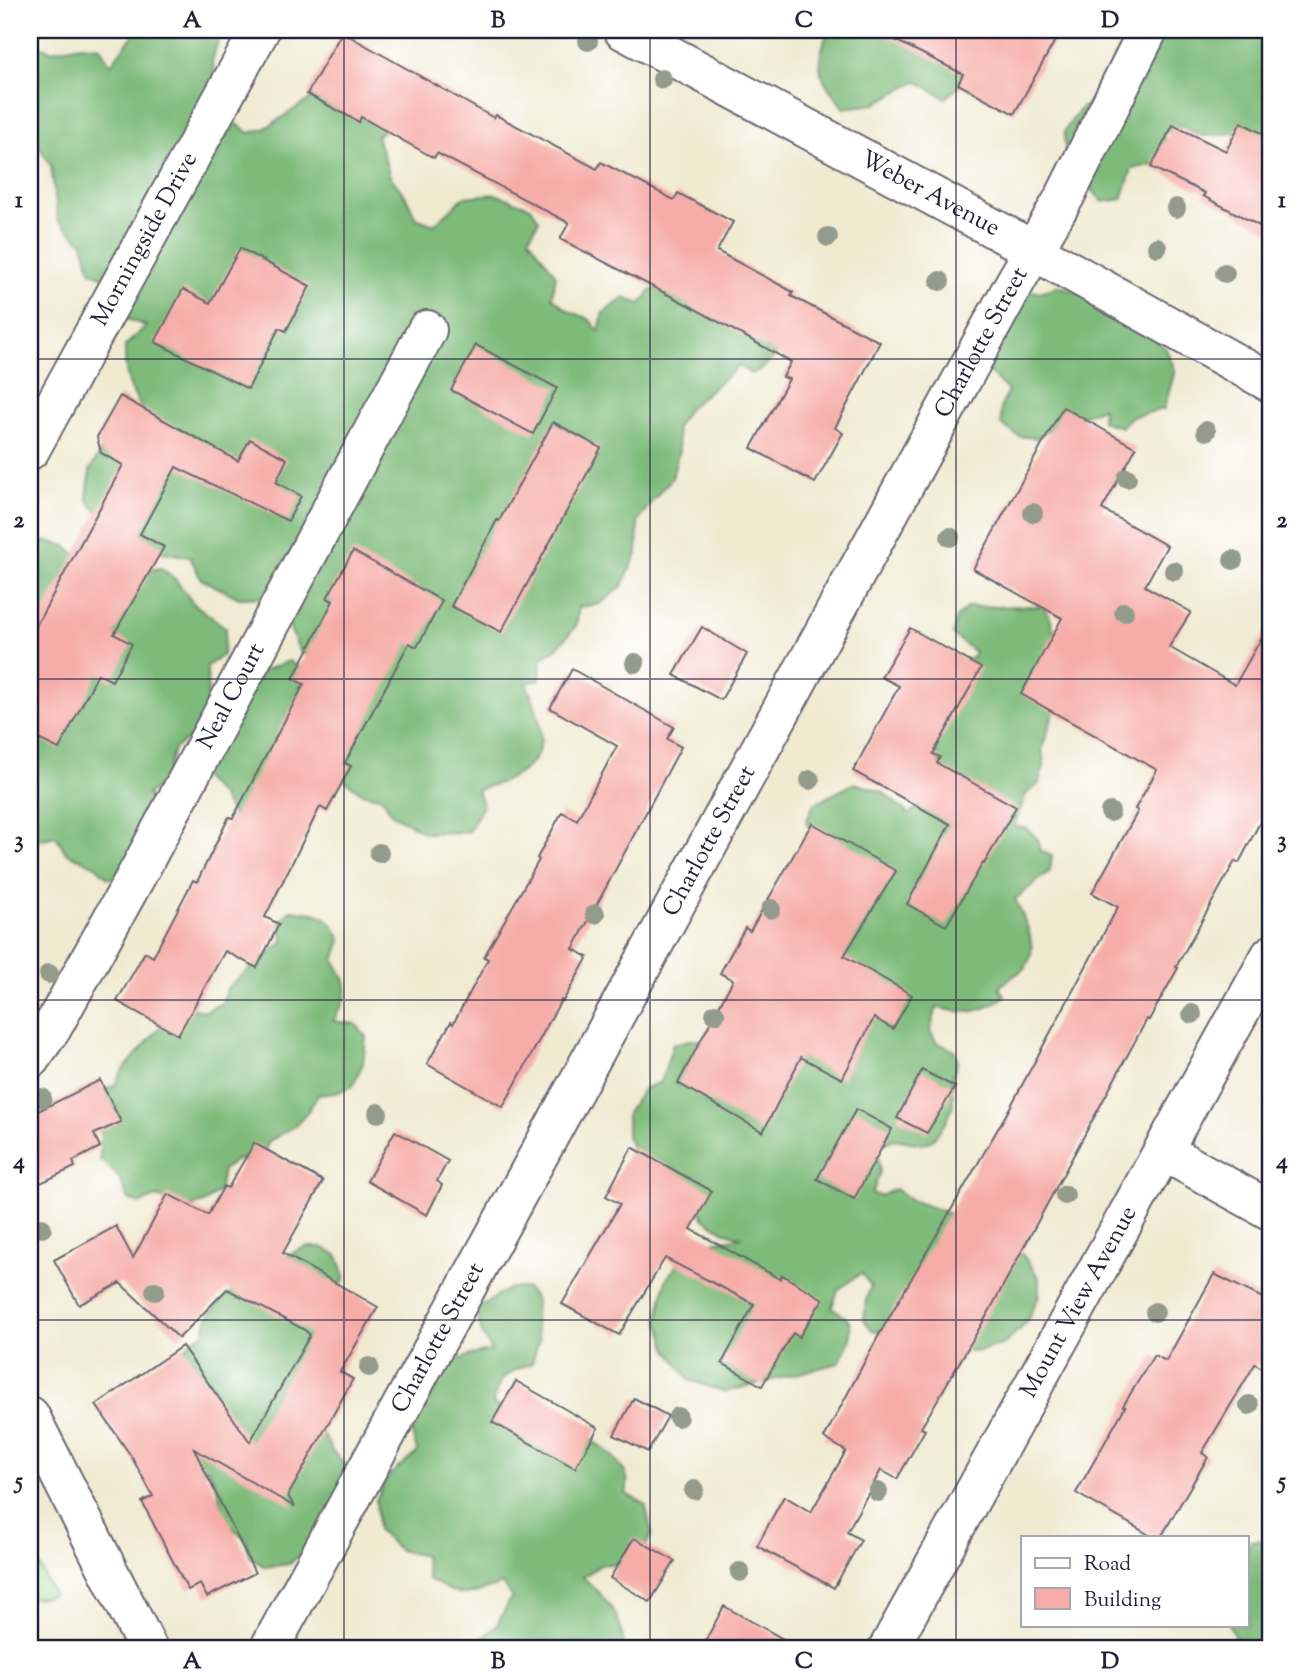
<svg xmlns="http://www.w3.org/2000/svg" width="1301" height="1679" font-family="'Sorts Mill Goudy',serif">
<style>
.green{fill:#9edb90;stroke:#607e66;stroke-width:2}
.forest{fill:#7ebb7a;stroke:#506e5a;stroke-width:2}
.building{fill:#f6ada9}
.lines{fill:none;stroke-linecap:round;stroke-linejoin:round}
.minor-casing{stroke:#6a6870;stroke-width:42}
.major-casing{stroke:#6a6870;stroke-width:42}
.minor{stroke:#fff;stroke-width:38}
.major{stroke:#fff;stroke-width:38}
.tree{fill:#939b8c}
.grid{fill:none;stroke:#22223b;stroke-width:2;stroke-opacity:0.55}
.labels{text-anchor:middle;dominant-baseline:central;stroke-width:6;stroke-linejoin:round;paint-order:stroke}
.street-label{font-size:24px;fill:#22223b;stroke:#fff}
.neatline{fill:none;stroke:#22223b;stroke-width:2.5}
.grid-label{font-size:23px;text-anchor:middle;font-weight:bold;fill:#22223b}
</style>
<rect width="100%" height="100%" fill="#fff"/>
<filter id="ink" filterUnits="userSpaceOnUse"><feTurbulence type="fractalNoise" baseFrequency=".0143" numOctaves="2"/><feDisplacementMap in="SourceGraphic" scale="14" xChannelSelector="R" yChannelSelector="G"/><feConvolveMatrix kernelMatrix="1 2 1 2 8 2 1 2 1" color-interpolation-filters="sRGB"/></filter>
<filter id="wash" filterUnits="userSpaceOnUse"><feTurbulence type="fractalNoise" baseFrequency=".00686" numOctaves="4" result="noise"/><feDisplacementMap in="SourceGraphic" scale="28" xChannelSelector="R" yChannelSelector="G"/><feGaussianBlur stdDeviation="1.57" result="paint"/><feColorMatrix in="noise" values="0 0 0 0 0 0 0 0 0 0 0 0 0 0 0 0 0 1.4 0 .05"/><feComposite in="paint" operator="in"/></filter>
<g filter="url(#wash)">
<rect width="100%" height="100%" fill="#f0ead1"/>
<!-- green -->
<path class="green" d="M30 1547 53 1594 46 1597 30 1598Z"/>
<!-- forest -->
<g class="forest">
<path d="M150 30H214L218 41 212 61 227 116 249 133 264 129 326 89 396 119 377 136 390 176 406 197 416 218 434 225 464 197 495 194 531 207 539 220 529 238 556 275 552 297 569 311 589 319 599 331 603 313 624 298 641 304 650 291 677 281 778 353 763 368 751 374 739 366 690 407 676 427 679 450 672 478 653 500 638 521 637 554 622 586 600 604 579 607 576 626 556 649 541 659 540 680 526 683C554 745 545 772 477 790L483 806 468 832 425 833 391 813 383 798 361 793 327 766 249 833 230 812 222 797 187 762 257 673 289 661 310 675 323 669 299 650 287 621 273 597 239 598 201 579 190 557 153 550 110 527 87 499 90 470 106 442 154 427C133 395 124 385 125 346L146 326 119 316 110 279 91 272 83 243 58 220 51 166 30 131V42L51 51 81 45 100 47 110 65 135 33Z"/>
<path d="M828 30H1006L1011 45 945 98 917 81 875 104 844 108C818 74 814 72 828 30Z"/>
<path d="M1129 30H1271V146L1243 132 1202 136 1181 126 1163 133 1166 145 1160 163 1132 169 1122 199 1103 202 1066 162 1064 131 1081 108 1097 99Z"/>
<path d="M1060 286 1120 308 1166 349 1175 370 1164 409 1131 417 1121 427 1102 421V408L1085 415 1064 418 1037 438 1018 436 1001 424V407L1008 391 988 371 1025 290 1039 292Z"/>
<path d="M46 541 66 546 91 570 140 571 161 568 175 579 193 603 226 628 223 655 207 666 208 712 192 736 174 749 163 786 147 794 160 816 124 877 108 878 96 866 66 853 56 836 30 842V548Z"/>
<path d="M1043 606 1050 617 1058 646 1056 705 1042 749 1044 766 1038 785 1026 794 1014 826 1028 829 1039 841V850L1052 856 1050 871 1015 899C1023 917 1041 948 1025 967 1019 974 1007 979 999 988L1005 996C983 1014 963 1015 937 1007L930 1031 936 1042 955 1051 958 1061 953 1075V1106L947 1120 933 1140 922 1144 895 1139 877 1146 880 1172 872 1194 881 1196 895 1189 910 1200 940 1210 1014 1243 1039 1277V1296L1026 1323 1004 1344 976 1352 872 1330 864 1320 866 1299 871 1286 861 1273 838 1290 832 1307 850 1321 851 1338 839 1363 725 1392 689 1380 667 1348 658 1318 666 1280 686 1252 712 1242 742 1237 723 1231 703 1218 698 1200 642 1170 627 1136V1113L644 1088 661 1082 673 1044 690 1040 726 1041 819 841 806 822 814 804 855 783 883 792 908 814 932 798 942 776 934 744 948 671 972 657 975 652 953 635 956 618 968 607Z"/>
<path d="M290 910C319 914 328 911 341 940L334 960C351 988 350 993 333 1021L356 1024 366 1037 363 1063 353 1086 336 1093 318 1095C303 1121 295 1128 269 1141L263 1155 254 1162 236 1160 223 1170 219 1191 204 1203 186 1208 157 1197 139 1204 127 1198C122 1180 116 1170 100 1160L101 1125 97 1093 115 1085 122 1071 158 1030 169 1014 187 1008 206 1011 222 1003 228 987 283 942 281 922Z"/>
<path d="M306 1247H322L338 1256 345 1276 339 1292 322 1433 332 1451 356 1476 301 1554 289 1564 265 1567 251 1558 245 1539 225 1520 218 1491 209 1469 185 1470 178 1356 193 1339 204 1334C205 1329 206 1323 208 1318 219 1295 282 1256 306 1247Z"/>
<path d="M510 1288H526L536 1299 535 1321 539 1340 532 1363C506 1373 498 1377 493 1405 531 1410 613 1438 627 1478 628 1483 627 1489 626 1494L645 1504 652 1533 642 1554 625 1565 602 1564 583 1577C606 1599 622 1614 624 1648L651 1645 661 1649H471L496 1626 512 1597 502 1584C464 1597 463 1599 428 1579L424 1556 399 1550 378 1530 376 1500 388 1476 418 1452C394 1398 440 1356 492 1351L482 1334 476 1309Z"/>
<path d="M1271 1539V1649H1240L1229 1625H1247V1548L1250 1541Z"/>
</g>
<g id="blocks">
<!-- building -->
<g class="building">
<path d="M875 30H1061L1014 114 958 84 963 74Z"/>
<path d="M342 32 494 118 496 115 597 169 601 162 674 200 678 193 733 222 717 251 793 292 791 296 880 342 835 428 843 433 815 483 751 448 789 379 783 377 791 362 688 305 560 239 569 223 437 153 434 158 361 117 359 122 307 94Z"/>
<path d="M1241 122 1271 138V232L1203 196 1205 193 1151 167 1173 125 1226 151Z"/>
<path d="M240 248 310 286 286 331 279 328 248 389 155 342 183 289 210 303Z"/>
<path d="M476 345 557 388 533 434 451 390Z"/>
<path d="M120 396 238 461 250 439 287 459 276 482 301 496 288 521 176 467 140 534 164 547 114 634 132 644 112 681 98 674 59 749 30 735V637L123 465 101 453 97 437Z"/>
<path d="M1063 407 1136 448 1102 509 1167 546 1145 586 1191 612 1169 647 1235 685 1271 621V801L1239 863 1235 861 1176 967 1178 968 1149 1020 1147 1019 990 1310 921 1428 925 1430 897 1479 881 1470 847 1532 861 1540 834 1588 757 1546 784 1496 811 1512 846 1451 824 1438 880 1333 1007 1113 1118 907 1092 893 1138 811 1135 809 1157 770 1021 694 1062 618 973 569Z"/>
<path d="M553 422 601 448 501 632 451 606 497 520 499 521Z"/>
<path d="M353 551 442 601 417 647 409 643 345 763 351 766 327 811 320 807 265 917 279 924 257 968 225 951 178 1035 117 1001 145 952 153 957 193 880 197 882 229 817 233 818 304 684 293 679 333 601 327 598Z"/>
<path d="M702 627 747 654 721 700 674 675Z"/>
<path d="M910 628 981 668 933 754 940 757 937 763 1016 807 984 864 983 863 946 926 907 904 950 824 853 771 899 686 881 677Z"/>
<path d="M572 669 674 727 667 739 681 747 573 949 588 957 563 1001 561 1000 503 1107 427 1064 451 1022 453 1024 488 959 484 957 539 860 537 858 562 812 577 820 617 746 550 708Z"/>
<path d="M812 823 896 871 844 956 912 995 893 1029 874 1018 842 1079 801 1057 763 1132 678 1083 733 980 720 973 745 928 750 931Z"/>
<path d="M922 1070 955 1087 927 1133 897 1118Z"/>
<path d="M100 1080 121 1122 94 1134 100 1147 73 1161 75 1167 30 1188V1115Z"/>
<path d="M856 1109 892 1129 854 1199 817 1179Z"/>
<path d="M395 1131 448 1161 437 1181 442 1185 427 1215 367 1181Z"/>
<path d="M254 1143 323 1181 283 1253 378 1307 340 1372 353 1379 288 1496 295 1507 194 1449 255 1573 207 1597 200 1584 188 1590 142 1502 153 1496 131 1456 96 1405 182 1346 250 1442 310 1335 305 1330 227 1289 179 1338 120 1283 79 1305 54 1260 116 1226 133 1258 168 1194 208 1215 224 1186 228 1188Z"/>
<path d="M632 1147 712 1191 691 1229 780 1279 782 1275 823 1299 799 1337 793 1333 762 1386 722 1363 754 1304 665 1258 619 1335 562 1304 620 1204 606 1196Z"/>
<path d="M1214 1274 1271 1302V1373L1255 1364 1202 1453 1208 1457 1161 1537H1153L1076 1493 1125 1407 1123 1406 1154 1355 1166 1361Z"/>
<path d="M516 1381 598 1428 575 1468 492 1422Z"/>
<path d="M634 1398 668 1416 648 1452 614 1435Z"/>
<path d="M634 1538 675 1561 650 1602 610 1578Z"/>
<path d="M724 1606 801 1649H701Z"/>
</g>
</g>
</g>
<g filter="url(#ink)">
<use href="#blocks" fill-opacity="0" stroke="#6a6870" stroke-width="2"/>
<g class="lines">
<defs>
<g id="minor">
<path id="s1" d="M623 30 1002 233 1271 383"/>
<path id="s2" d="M30 450 260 30"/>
<path id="s3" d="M30 1059 52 1028 140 869 427 330"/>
<path d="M1163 1151 1271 1211"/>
<path id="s4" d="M269 1649 1013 286 1065 196 1148 30"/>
<path id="s5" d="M888 1649 1271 955"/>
</g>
<path id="major" d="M30 1416 148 1649"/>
</defs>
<!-- minor casing -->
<use href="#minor" class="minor-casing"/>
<!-- major casing -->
<use href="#major" class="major-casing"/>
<!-- minor -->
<use href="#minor" class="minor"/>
<!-- major -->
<use href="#major" class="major"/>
</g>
<!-- trees -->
<g class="tree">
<circle cx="588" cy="41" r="10"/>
<circle cx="662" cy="79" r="10"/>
<circle cx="1176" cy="208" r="10"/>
<circle cx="828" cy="237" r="10"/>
<circle cx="1157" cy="247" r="10"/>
<circle cx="1225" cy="273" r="10"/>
<circle cx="940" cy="281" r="10"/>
<circle cx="1206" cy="431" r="10"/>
<circle cx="1127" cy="478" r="10"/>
<circle cx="1033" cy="513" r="10"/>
<circle cx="950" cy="537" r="10"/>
<circle cx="1233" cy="560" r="10"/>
<circle cx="1174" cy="571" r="10"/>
<circle cx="1124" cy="612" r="10"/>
<circle cx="635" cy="663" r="10"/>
<circle cx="810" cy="780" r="10"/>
<circle cx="1110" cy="812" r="10"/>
<circle cx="379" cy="853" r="10"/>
<circle cx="771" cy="909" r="10"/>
<circle cx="595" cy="914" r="10"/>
<circle cx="49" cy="974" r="10"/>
<circle cx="715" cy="1014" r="10"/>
<circle cx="1192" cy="1014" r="10"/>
<circle cx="42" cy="1098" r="10"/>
<circle cx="378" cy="1113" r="10"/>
<circle cx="1065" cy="1195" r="10"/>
<circle cx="42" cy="1228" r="10"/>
<circle cx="155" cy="1291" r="10"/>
<circle cx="1155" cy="1312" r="10"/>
<circle cx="369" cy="1367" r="10"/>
<circle cx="1249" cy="1405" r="10"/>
<circle cx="678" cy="1417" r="10"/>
<circle cx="694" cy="1490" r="10"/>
<circle cx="878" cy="1492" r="10"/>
<circle cx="740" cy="1572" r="10"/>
</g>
</g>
<!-- grid -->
<path class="grid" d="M344 30V1649M650 30V1649M956 30V1649M30 359H1271M30 679H1271M30 1000H1271M30 1320H1271"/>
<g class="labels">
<!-- street labels -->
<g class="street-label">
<text stroke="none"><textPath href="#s1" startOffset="348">Weber Avenue</textPath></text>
<text stroke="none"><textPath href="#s2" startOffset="240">Morningside Drive</textPath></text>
<text stroke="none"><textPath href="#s4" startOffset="1488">Charlotte Street</textPath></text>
<text stroke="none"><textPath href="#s3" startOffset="415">Neal Court</textPath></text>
<text stroke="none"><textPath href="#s4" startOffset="920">Charlotte Street</textPath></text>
<text stroke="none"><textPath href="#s5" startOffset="396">Mount View Avenue</textPath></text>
<text stroke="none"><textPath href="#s4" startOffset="354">Charlotte Street</textPath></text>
</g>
</g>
<!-- margin -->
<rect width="1301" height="1679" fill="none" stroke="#fff" stroke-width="77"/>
<!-- legend -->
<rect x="1021" y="1536" width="228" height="91" fill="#ffffff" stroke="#a7a7b1" stroke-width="2"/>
<rect x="1035" y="1558" width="35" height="10" fill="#ffffff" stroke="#a7a7b1" stroke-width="2"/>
<text x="1084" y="1570" font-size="21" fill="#22223b">Road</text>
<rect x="1035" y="1588" width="35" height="21" fill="#f6ada9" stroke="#a7a7b1" stroke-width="2"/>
<text x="1084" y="1606" font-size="21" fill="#22223b">Building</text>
<rect x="38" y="38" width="1224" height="1602" class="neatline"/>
<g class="grid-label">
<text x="192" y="27">A</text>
<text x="498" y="27">B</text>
<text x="804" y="27">C</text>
<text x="1110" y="27">D</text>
<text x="19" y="207">1</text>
<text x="1282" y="207">1</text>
<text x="19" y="527">2</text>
<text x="1282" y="527">2</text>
<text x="19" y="847">3</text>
<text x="1282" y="847">3</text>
<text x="19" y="1168">4</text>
<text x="1282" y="1168">4</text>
<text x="19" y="1488">5</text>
<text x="1282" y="1488">5</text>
<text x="192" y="1668">A</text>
<text x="498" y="1668">B</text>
<text x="804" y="1668">C</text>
<text x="1110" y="1668">D</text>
</g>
</svg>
